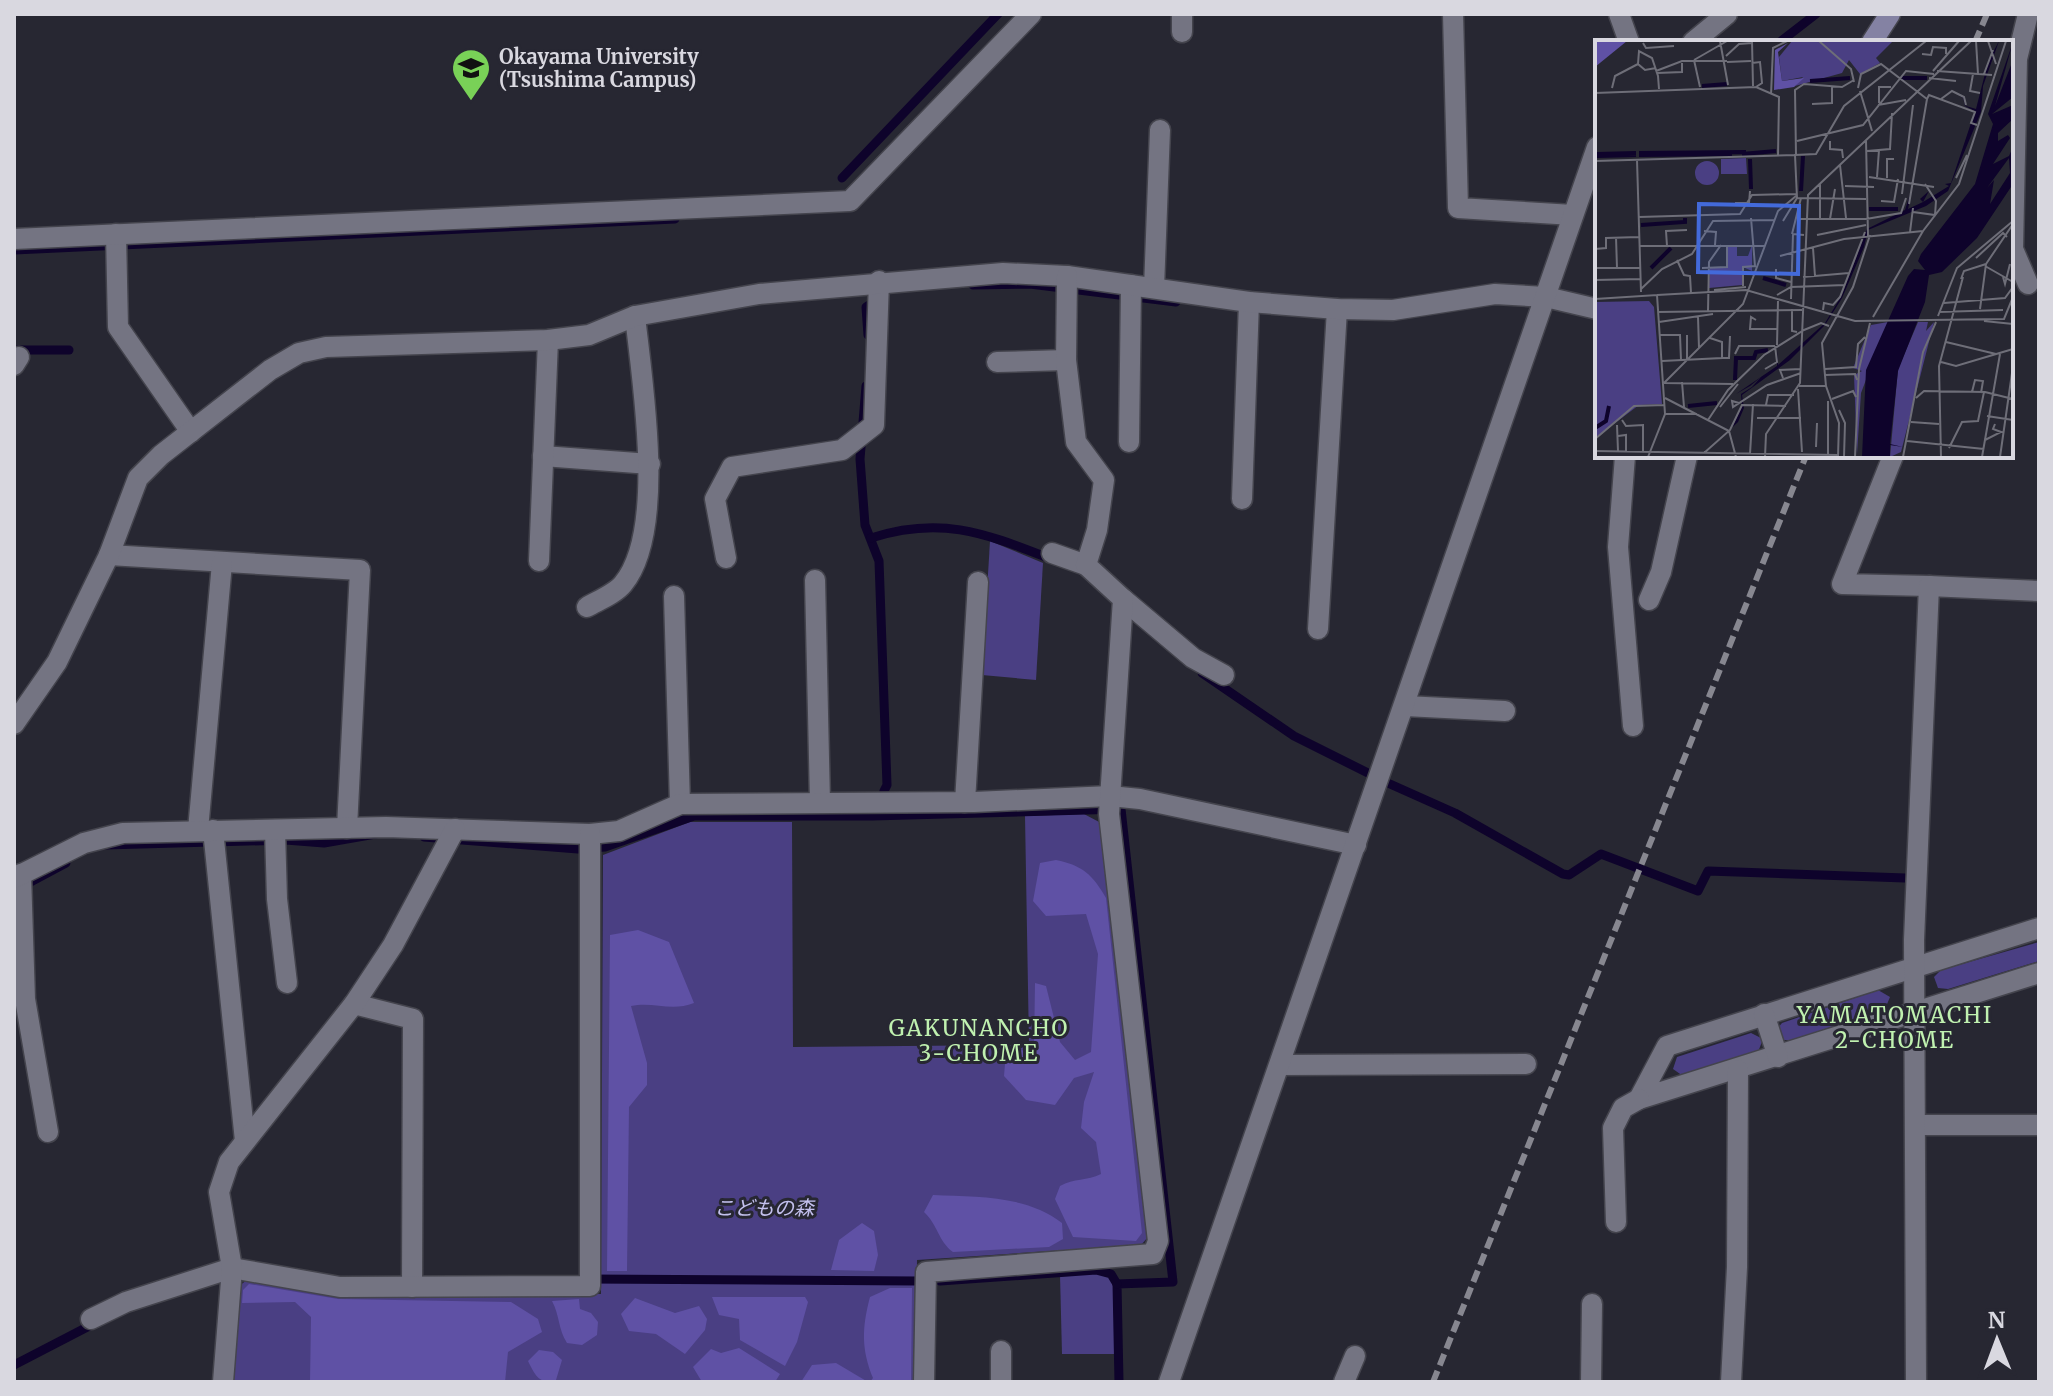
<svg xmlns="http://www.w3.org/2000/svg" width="2053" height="1396" font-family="Merriweather,'Noto Sans JP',serif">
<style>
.green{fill:#4a3f83}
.forest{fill:#5f51a5}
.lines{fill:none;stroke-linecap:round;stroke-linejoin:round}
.stream{stroke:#0e032b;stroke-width:9}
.street-casing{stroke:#44444d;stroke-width:23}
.secondary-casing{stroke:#44444d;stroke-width:23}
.street{stroke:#747482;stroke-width:20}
.secondary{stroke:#8482a3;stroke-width:20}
.rail{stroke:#878790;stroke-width:6;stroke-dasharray:12 6;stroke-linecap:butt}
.labels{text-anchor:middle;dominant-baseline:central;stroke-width:6;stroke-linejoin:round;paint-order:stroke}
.poi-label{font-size:20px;font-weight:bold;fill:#d9d8e0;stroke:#272732;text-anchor:start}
.park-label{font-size:20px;font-style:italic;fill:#c3c0ee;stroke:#272732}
.neighbourhood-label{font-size:22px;letter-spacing:2px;fill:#c0f1b0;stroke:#272732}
.inset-river{fill:none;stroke:#0e032b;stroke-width:4}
.inset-road{fill:none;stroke:#6e6e78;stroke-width:2}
.view{fill:#436ada;fill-opacity:0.15;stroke:#436ada;stroke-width:4}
.inset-edge{fill:none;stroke:#d9d8e0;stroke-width:4}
</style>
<rect width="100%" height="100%" fill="#272732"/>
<!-- green -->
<g class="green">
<path d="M990 541 1043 563 1036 680 982 675Z"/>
<path d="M1084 814 1101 823 1148 1237 1141 1245 917 1260 916 1382H233L239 1286 247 1280 334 1293 601 1294 603 855 690 822H792L793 1047 1029 1045 1025 816Z"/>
<path d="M2039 942V961L1948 989 1938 988 1934 977 1941 970Z"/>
<path d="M1878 990 1890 997 1885 1009 1792 1040H1783L1778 1028 1782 1023Z"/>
<path d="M1751 1033 1763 1039 1758 1052 1683 1076 1673 1069 1677 1057Z"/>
<path d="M1096 1272 1109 1276 1113 1282 1115 1354H1062L1060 1275Z"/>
</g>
<!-- forest -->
<g class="forest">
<path d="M1056 860C1082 865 1093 875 1106 898L1142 1233 1136 1241 1073 1237 1055 1199 1060 1186C1074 1178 1087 1181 1101 1174L1096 1142 1081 1128 1084 1102 1094 1072 1074 1078 1055 1105 1026 1100 1004 1076 1006 1052 1034 1049 1035 983 1046 986 1060 1042 1075 1060 1091 1052 1098 954 1086 914 1046 916 1033 901 1040 863Z"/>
<path d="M638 930 669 942 694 1003C671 1012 653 1001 631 1006L647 1063V1085L629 1107 627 1271H607L610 935Z"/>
<path d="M933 1195C977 1197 1026 1195 1062 1223L1063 1239 1049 1247 953 1252C938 1241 938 1225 924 1212Z"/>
<path d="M862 1223 874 1231 878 1255 874 1271 831 1270 839 1240Z"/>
<path d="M249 1284 338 1299 511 1302 538 1319 542 1332 508 1352 505 1382H310L311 1317 295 1302 242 1303 243 1290Z"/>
<path d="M890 1288H912L911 1382H870L873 1378C861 1349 862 1327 870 1297Z"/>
<path d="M712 1297H805L808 1302 797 1342 785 1366 740 1340 739 1319 719 1315Z"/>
<path d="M635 1298 675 1313 699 1306 707 1319 705 1330 685 1354 656 1334 629 1331 621 1314Z"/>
<path d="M579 1299 580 1309 591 1313 598 1322 597 1335 582 1345 567 1343C558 1329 560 1316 552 1301Z"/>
<path d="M739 1348 780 1374 775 1382H702L693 1367 711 1349 721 1353Z"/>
<path d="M539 1350 553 1352 562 1360 556 1380C539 1385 535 1375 528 1361Z"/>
<path d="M836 1363 868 1382H801L812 1365Z"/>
</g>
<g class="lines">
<!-- stream -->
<g class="stream">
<path d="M1780 42 1816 14"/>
<path d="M842 178 998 14"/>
<path d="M14 250 675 219"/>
<path d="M973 285 1030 284 1176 302"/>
<path d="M868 335 866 307 877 300"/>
<path d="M16 350H69"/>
<path d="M866 386 860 459 865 525 879 561 887 785 884 791"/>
<path d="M871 538C939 516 982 532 1046 557"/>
<path d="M1202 673 1294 736 1372 775"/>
<path d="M1390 784 1455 813 1563 874 1569 875 1601 854 1698 891 1708 871 1905 878"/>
<path d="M424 837 578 849 605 847 694 816H872L1121 809 1173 1282 1117 1284 1119 1382"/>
<path d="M105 845 286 840 324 843 381 833"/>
<path d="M23 886 66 863"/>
<path d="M588 1279 917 1281"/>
<path d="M940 1281 1096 1270 1111 1274 1117 1284"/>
<path d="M14 1365 97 1322"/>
</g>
<defs>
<g id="street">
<path d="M1182 14V32"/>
<path d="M1453 14 1458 208 1573 215"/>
<path d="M1619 14 1629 42"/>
<path d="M1693 42 1727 14"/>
<path d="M116 234 118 327 191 432"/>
<path d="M14 239 850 201 1031 14"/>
<path d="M2028 284 2013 249 2017 59 2028 14"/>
<path d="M1154 288 1160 130"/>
<path d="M997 362 1066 360"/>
<path d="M14 365 19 357"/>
<path d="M1129 442 1131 285"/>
<path d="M543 456 650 464"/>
<path d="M1625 456 1618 547 1633 726"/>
<path d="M1893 456 1842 584 1929 586"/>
<path d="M1242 499 1249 302"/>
<path d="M1052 553 1086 565"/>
<path d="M109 555 360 570 347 828"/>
<path d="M726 558 715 499 732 467 842 450 874 425 879 281"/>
<path d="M539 561 548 340"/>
<path d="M815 580 820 802"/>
<path d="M674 596 680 804"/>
<path d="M1123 599 1193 658 1224 675"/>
<path d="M1649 600 1661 572 1687 456"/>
<path d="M587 607C597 601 615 594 623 584 667 531 642 381 635 316"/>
<path d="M1318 629 1337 309"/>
<path d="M1405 706 1505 711"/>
<path d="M14 724 57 662 109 555 138 478 161 455 270 370 299 353 326 347 548 340 589 335 635 316 759 294 1003 273 1067 276 1249 302 1337 309 1393 310 1495 294 1546 297 1597 309"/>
<path d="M965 802 978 582"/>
<path d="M198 830 222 563"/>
<path d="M213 830 245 1141"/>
<path d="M275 830 277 899 287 983"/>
<path d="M21 874 25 999 48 1132"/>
<path d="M14 878 84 843 123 833 386 827 590 834 619 831 680 804 974 802 1110 796 1140 799 1356 845"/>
<path d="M2039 928 1667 1046 1639 1099 2039 973"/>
<path d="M354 1004 413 1019 412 1287"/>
<path d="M1764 1014 1778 1057"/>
<path d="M1280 1065 1526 1064"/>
<path d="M1916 1125H2039"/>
<path d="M1616 1222 1613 1128 1623 1108 1639 1099"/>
<path d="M91 1319 126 1302 232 1268 340 1287 590 1286V834"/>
<path d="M223 1382 232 1268 219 1192 229 1162 354 1004 393 945 455 829"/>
<path d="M924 1382 926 1272 1153 1254 1158 1241 1109 814 1123 599 1086 565 1097 530 1104 480 1076 442 1066 360 1067 276"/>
<path d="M1001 1382V1351"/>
<path d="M1169 1382 1597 147"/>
<path d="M1344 1382 1355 1356"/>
<path d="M1591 1382 1592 1304"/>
<path d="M1731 1382 1737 1267 1738 1070"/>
<path d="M1916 1382 1914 940 1929 586 2039 591"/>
</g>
<path id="secondary" d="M1872 42 1890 14"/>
</defs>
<!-- street casing -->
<use href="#street" class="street-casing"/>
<!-- secondary casing -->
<use href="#secondary" class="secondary-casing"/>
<!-- street -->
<use href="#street" class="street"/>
<!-- secondary -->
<use href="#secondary" class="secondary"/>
<!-- rail -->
<g class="rail">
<path d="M1975 42 1987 14"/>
<path d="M1433 1382 1806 456"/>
</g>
</g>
<!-- icons -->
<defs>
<symbol id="university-pin" viewBox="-11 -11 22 30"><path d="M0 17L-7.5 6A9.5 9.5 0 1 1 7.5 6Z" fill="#79d157" stroke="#272732"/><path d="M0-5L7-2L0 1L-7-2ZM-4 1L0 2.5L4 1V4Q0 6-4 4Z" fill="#111"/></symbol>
</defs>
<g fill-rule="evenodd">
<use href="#university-pin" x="449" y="46" width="44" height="60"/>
</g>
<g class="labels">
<!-- poi labels -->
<g class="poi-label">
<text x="499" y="56">Okayama University<tspan x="499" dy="23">(Tsushima Campus)</tspan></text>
</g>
<!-- park labels -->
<g class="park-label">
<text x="764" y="1207">こどもの森</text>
</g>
<!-- neighbourhood labels -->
<g class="neighbourhood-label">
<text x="1895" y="1015">YAMATOMACHI<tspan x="1895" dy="25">2-CHOME</tspan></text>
<text x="979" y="1028">GAKUNANCHO<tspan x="979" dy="25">3-CHOME</tspan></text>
</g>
</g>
<!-- overview -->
<g transform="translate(1595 40)">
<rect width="418" height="418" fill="#272732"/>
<path d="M197 1H298L281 18 285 23 265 34 254 20 247 33 200 46 208 37 187 41 184 17ZM151 118 152 134H126V119ZM100 133a12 12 0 1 1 24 0a12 12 0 1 1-24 0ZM142 205V216H153L157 205V231L148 227 147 245 114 248 115 227H132L133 206ZM54 261 59 267 67 364 44 365 0 398V262ZM293 282 266 353 262 414 259 335 267 331 258 328 276 285ZM323 282H333L331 291 339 282 306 412 295 417 303 329Z" fill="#4a3f83"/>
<path d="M0 1H32L0 27ZM193 3 183 12 187 41 209 38 199 47 179 50 180 10Z" fill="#5f51a5"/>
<path d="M404 1 388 46 386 72 353 151 331 166 273 190 269 207 247 258 230 285 195 320 147 355 149 368 143 382 106 417 137 388 147 366 146 354 157 347 166 337 155 346 141 354 182 326 183 310V325L230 283 247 255 272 189 310 170 318 145 313 169 328 162 325 159 334 151 328 162 354 146 350 144 356 143 380 71 370 66 368 58 357 51 369 57 371 66 381 69 393 22ZM418 2 400 66 418 20V57L397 74 418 65V79L403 93V101L413 95 415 98 398 124 414 116 418 107V144L382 198 347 232 334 235 330 262 303 331 295 404 308 407 295 405V417H267L271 330 313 236 319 229 330 230 323 221 326 214 380 144 398 84 393 74ZM414 118 415 133 395 164 399 140 392 148Z" fill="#0e032b" fill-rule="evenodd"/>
<path class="inset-river" d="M307 38H332M215 41 255 38M107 46 132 44M44 113 151 112M2 114 41 113M147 114 181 111M44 115 137 114M2 116 41 115M155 119 156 149M206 151 208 116M274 169H303M46 185 90 182V178M56 228 76 208M168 238 191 245M140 340 141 318H159L161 312 173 310M93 366 122 363M0 388 11 381 14 366"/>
<path class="inset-road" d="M125 1 133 45M157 1 158 46M224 1 256 29 259 42M381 1 383 34M393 1 401 24M48 3 51 8 79 6M327 14 336 15 338 7 351 8V14M131 16 144 4 157 3M99 20 132 1M99 20 105 47M132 22 156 21M157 23 165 22 167 43 161 47M61 28 50 30 43 24 44 11 57 18 63 36 64 49M61 31 87 21H132M338 31 364 1M342 31 397 35M62 33 87 32V23M378 34 375 51 385 53M389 34 398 10M334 38 361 41M17 48 20 36 43 24M263 48 266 34 286 24 332 59 334 55 380 72 376 83 382 85M265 51 277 91M0 53 161 47 184 57 183 116M176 55 178 8 192 1M346 59 357 51 369 57 371 65M284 63V47H296M217 64 237 63V46M283 65 311 60M271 100 273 196M202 101 268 85 311 31 339 34M235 101V109L247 110 248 118M272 111 295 109 297 73M201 115 200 50 209 44 247 47 259 40M42 120 46 252M0 121 200 115M245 125 251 178M274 137 339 147M282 137 284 110M292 138V119H299M361 138 372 115M250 146 279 147M307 154 318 65M202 158 271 159M286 161 299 162 303 139M140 163H154L155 151M314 164 332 59M318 172 340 175 341 161 330 144M44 177 145 174 157 155 201 154M203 179H271M225 179V143M235 179 240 149M271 179 306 173 311 158M188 181 202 158 200 115 221 114 249 66 331 1M109 191 121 192 120 205M315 192 318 168M197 194 206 158M222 195 271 185M21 197 22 228M45 206H170M72 206 71 191 92 190M218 208 220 236M0 209 11 208V198L44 197M185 216 249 199 328 191M381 218 408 193 412 197M82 220 89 235 95 236 96 253M390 226 418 242M0 228H45M107 228 132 227V205M181 229V238L196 242M208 237 254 233M408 237 410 244 415 224M366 239 369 231 391 224M0 240 46 239M148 246V227L160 226 156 178M46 249 67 229 97 214 118 181 180 180M119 250 151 247M62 255 151 250 260 281 409 279 418 257M182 255 196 247 250 245M0 259 62 255 70 374 53 417M196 259 198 194 209 195M349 263 410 258 418 247M197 269V291L202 292M385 269 391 224 418 184M228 270 229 263 238 265 245 257 270 192M113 271 114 222 126 205M63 272 207 270M344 272 408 270M343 276 362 228 418 181M103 277 104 308M278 277 328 191 364 144 411 1M161 280 156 277 155 289H182M389 281 418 284M64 282 118 274M65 295H85L86 320M92 295V320M351 302 401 314M182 305 183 261M140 314 144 306H180M127 318H134L135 296M67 321 127 318V302L115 298M346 322 361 326 418 309M170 329 182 322 180 306M230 329 261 327 263 304 270 297M230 335 260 334 262 340M188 338 185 330 206 329M87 342 89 367M69 343 148 264 183 171 201 156M69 343 138 344M204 346H231M203 349 207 412M377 352 380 340 388 341 386 353M70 358 134 391 141 417M321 358 329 351 390 352 418 359M237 359 258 351 261 357M233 361V417M144 363 137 361 138 367 172 345 206 333M171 365 173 355H199M125 367 143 344M244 370 250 383 249 417M70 374H102M392 376 418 380M162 378H206M27 380 31 386 48 385V411M113 380 133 350 169 315 209 290 226 283 234 286M316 382 344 384M22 385 23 411M23 396 31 395V411M0 399 39 366 70 365M390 400 406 392 398 389 400 384M312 401 389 409M221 407 222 383M354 408 367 382 383 381 389 352M0 411 243 415M109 413 135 390 147 365 191 366M155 414 158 364M170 417 171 394 205 343 213 155 376 1M243 417 244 383 231 346 227 303 258 247 275 195M260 417 264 329 275 283M308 417 328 312 341 282M346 417 344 326 368 237M387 417 405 314M405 417 418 326"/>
<path class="view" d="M104 164 204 166 203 234 103 232Z"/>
<rect width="418" height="418" class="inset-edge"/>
</g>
<!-- border -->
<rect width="2053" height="1396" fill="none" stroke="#d9d8e0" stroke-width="32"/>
<!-- north arrow -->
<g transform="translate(1997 1340) rotate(359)" stroke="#272732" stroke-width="6" paint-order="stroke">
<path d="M0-6L14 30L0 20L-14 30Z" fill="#d9d8e0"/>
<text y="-12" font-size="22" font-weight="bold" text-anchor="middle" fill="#d9d8e0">N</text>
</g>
</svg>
